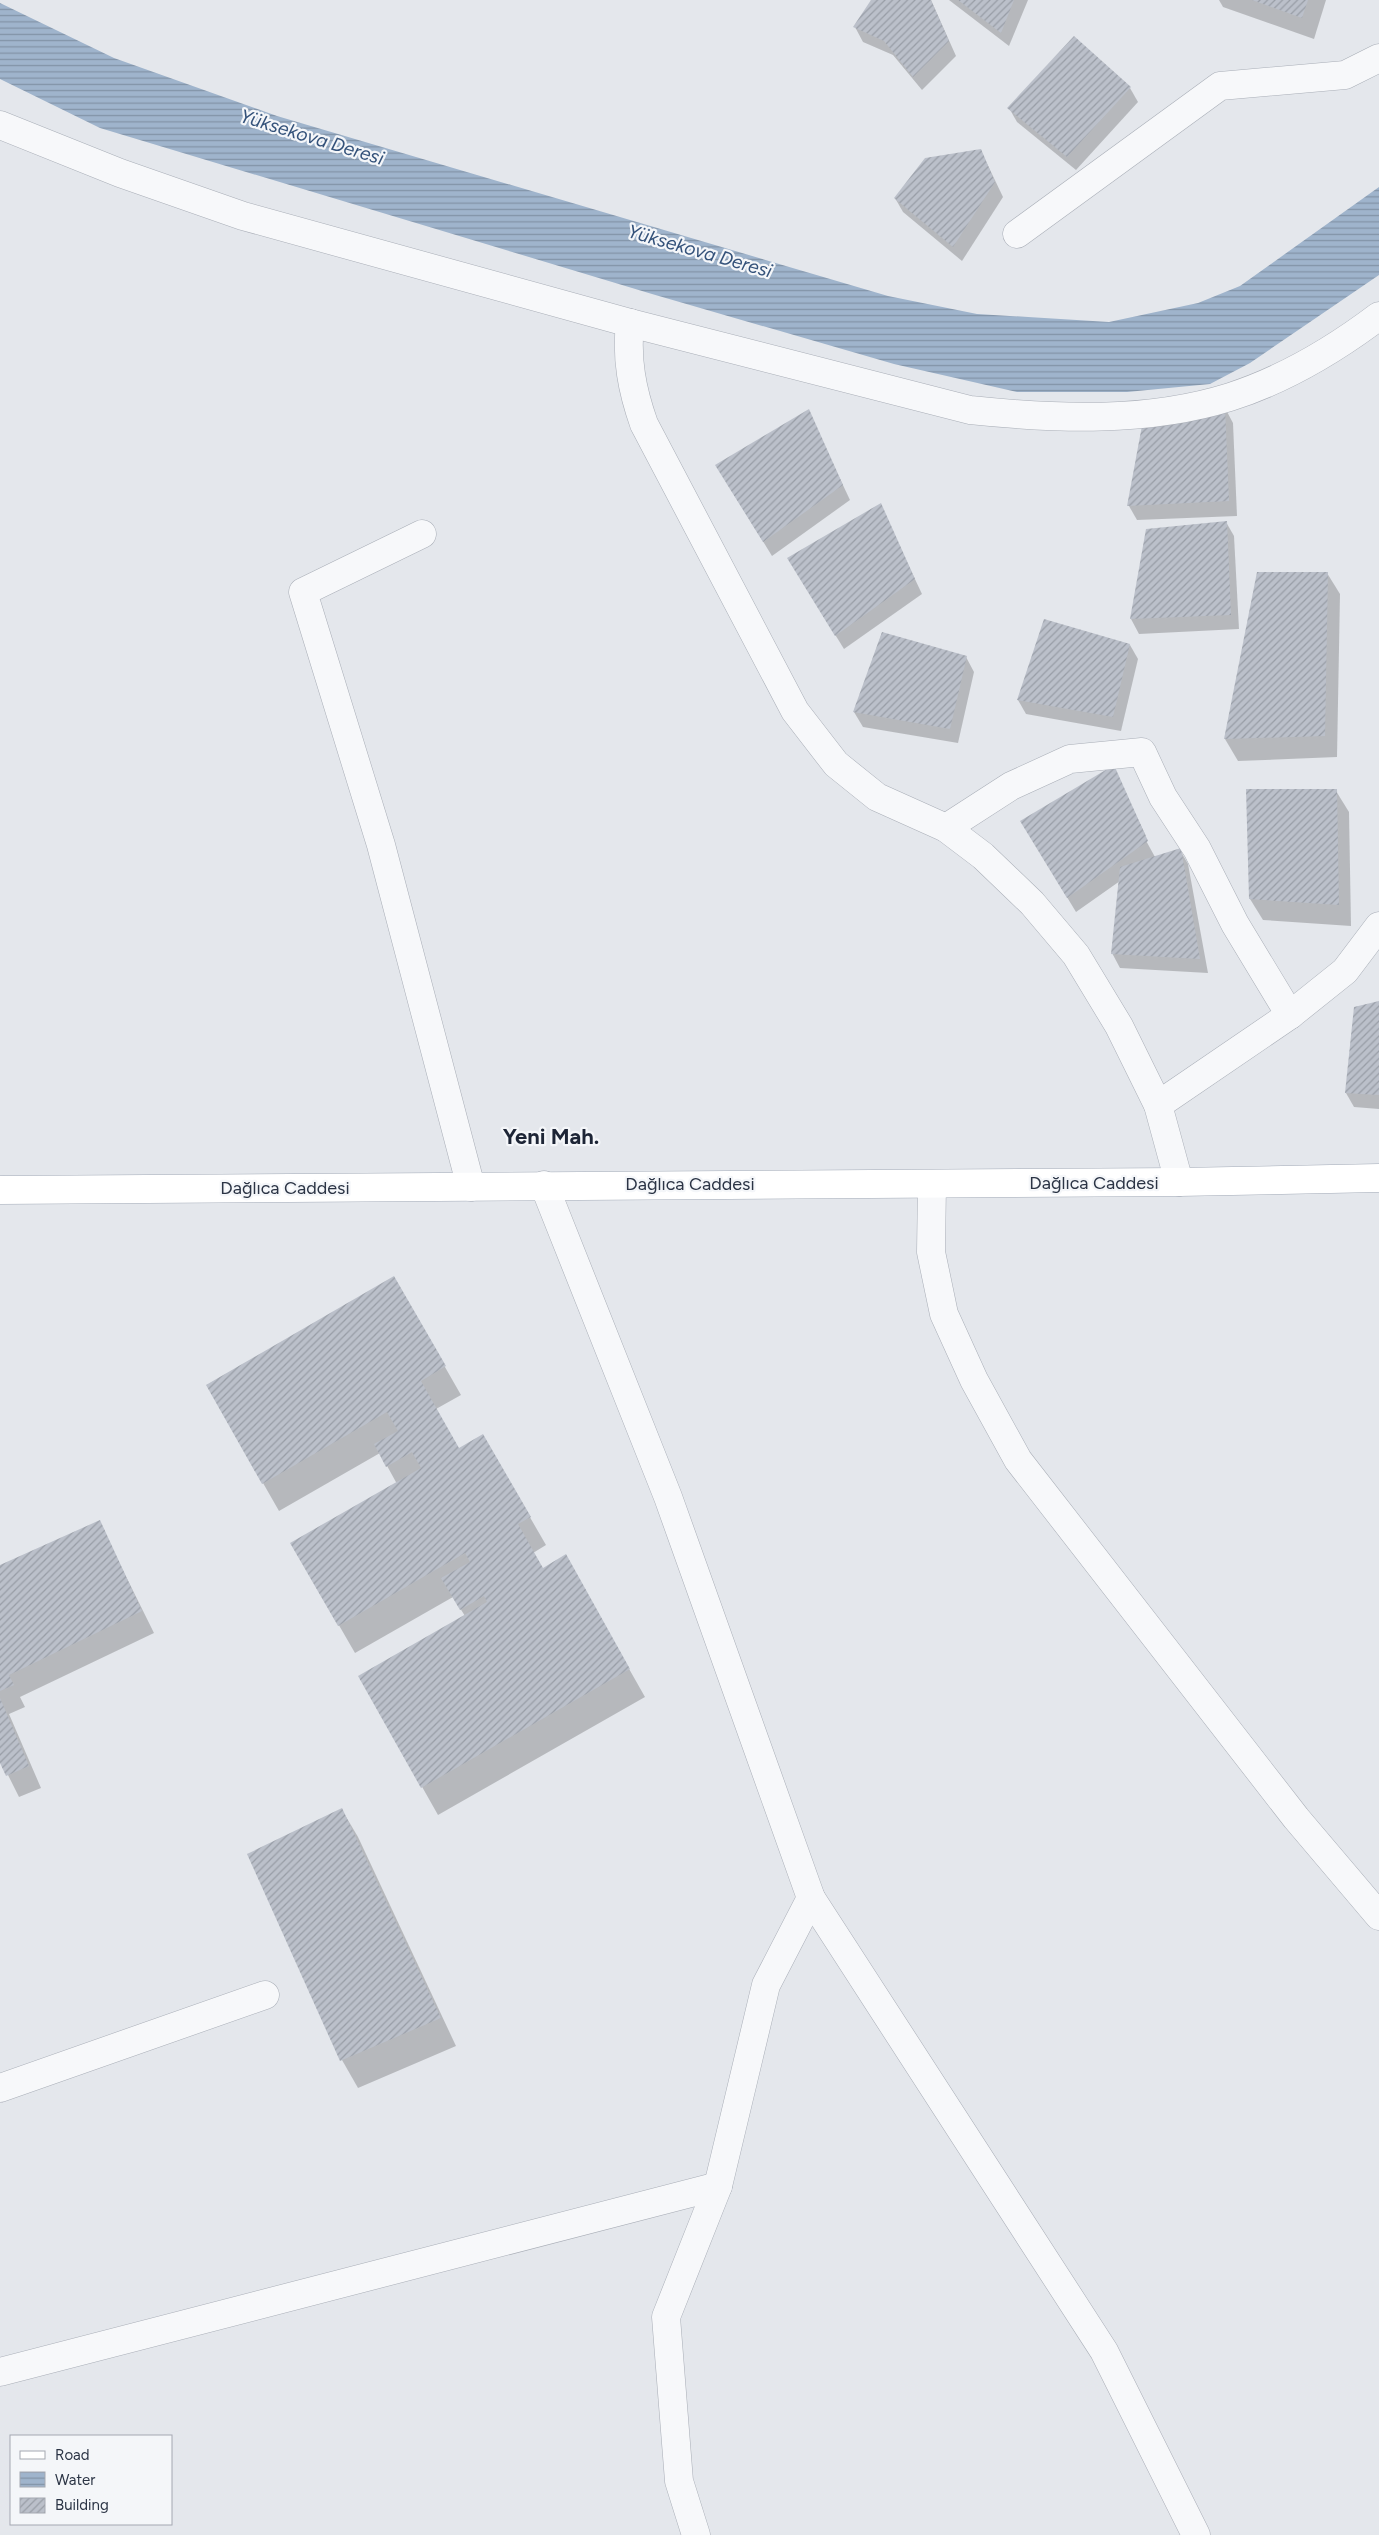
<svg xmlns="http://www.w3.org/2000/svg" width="1379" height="2535" font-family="Figtree,sans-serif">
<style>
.water{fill:url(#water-rules)}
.shadow{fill:#0003}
.building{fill:url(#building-hatch)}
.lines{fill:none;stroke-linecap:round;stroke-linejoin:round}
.minor-casing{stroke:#a9aeb7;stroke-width:29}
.major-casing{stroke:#a3abb8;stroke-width:29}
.minor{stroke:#f7f8fa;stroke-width:28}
.major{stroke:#fff;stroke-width:28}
.labels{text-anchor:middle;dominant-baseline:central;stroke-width:4.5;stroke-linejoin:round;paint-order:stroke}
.street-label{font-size:18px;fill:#2b3445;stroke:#f4f6f9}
.water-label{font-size:19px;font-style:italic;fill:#34527a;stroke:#f4f6f9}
.district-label{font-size:22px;font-weight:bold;fill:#1d2536;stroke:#f4f6f9}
</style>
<defs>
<pattern id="water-rules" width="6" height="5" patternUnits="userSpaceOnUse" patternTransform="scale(1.25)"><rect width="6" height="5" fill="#9fb4cc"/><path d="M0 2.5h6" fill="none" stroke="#8293a7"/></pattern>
<pattern id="building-hatch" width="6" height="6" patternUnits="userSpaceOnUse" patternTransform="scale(1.25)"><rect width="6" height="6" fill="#bbc0ca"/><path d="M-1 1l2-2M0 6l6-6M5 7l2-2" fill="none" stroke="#989da6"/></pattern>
</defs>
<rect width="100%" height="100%" fill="#e4e7ec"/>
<!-- water -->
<path class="water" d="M0 3 114 58 277 116 888 296 977 314 1109 322 1198 303 1240 286 1379 187V275L1250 363 1210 384 1127 392H1017L894 364 652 294 100 128 0 79Z"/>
<!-- shadow -->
<g class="shadow">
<path d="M873 0H931L956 56 922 90 893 55 863 42 855 27Z"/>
<path d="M949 0H1028L1009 46Z"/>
<path d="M1219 0H1326L1314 39 1223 7Z"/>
<path d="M1130 88 1138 102 1076 170 1017 122 1009 108Z"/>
<path d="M981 151 1003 197 962 261 903 212 895 198Z"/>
<path d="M1225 408 1233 423 1237 516 1137 520 1129 506Z"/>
<path d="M808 411 850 500 772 556 725 480Z"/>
<path d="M880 505 922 594 844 649 797 573Z"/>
<path d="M1226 522 1234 536 1239 629 1139 634 1131 619 1147 530Z"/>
<path d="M1327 573 1340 594 1337 757 1238 761 1225 739 1258 574Z"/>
<path d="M882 633 966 657 974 672 958 743 863 727 854 712Z"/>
<path d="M1130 645 1138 659 1121 731 1026 714 1018 700Z"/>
<path d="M1113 767 1146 836 1144 837 1155 857 1180 850 1188 864 1208 973 1120 968 1112 953 1120 881 1076 912 1030 836Z"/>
<path d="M1336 791 1349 812 1351 926 1263 920 1250 899Z"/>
<path d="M1379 1003V1109L1354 1107 1346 1093Z"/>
<path d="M394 1278 461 1395 436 1409 459 1450 483 1436 546 1545 533 1553 542 1569 581 1584 645 1697 438 1815 360 1677 465 1616 453 1597 355 1653 292 1544 397 1484 380 1453 279 1511 207 1385Z"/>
<path d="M99 1522 154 1633 20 1697 25 1707 9 1714 41 1788 19 1797 0 1759V1566Z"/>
<path d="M342 1810 358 1837 456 2046 358 2088 342 2060Z"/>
</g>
<!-- building -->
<g class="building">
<path d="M871 0H931L949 41 913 77 884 41 853 27Z"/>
<path d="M958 0H1014L1001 33Z"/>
<path d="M1252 0H1308L1302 18Z"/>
<path d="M1074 36 1131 87 1067 157 1007 108Z"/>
<path d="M981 149 995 182 953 247 894 198 925 158Z"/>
<path d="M1225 407 1229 501 1127 506 1144 415Z"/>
<path d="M809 409 843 485 763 542 715 465Z"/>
<path d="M881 503 915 579 835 636 787 558Z"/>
<path d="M1227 521 1231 615 1130 619 1146 529Z"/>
<path d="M1257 572H1328L1325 736 1224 739Z"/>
<path d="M1044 619 1130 644 1113 717 1017 700Z"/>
<path d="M882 632 967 656 950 729 853 712Z"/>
<path d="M1114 765 1148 841 1067 898 1020 821Z"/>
<path d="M1246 789H1337L1339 905 1249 899Z"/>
<path d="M1181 848 1200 959 1111 954 1120 867Z"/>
<path d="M1379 1001V1095L1345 1093 1354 1007Z"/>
<path d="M394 1276 446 1366 421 1381 459 1448 483 1434 531 1517 518 1524 543 1568 566 1554 630 1669 421 1788 358 1676 487 1602 484 1596 460 1610 441 1578 470 1562 465 1553 338 1626 290 1543 421 1468 412 1452 386 1467 374 1444 398 1431 387 1412 262 1484 206 1385Z"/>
<path d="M100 1520 142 1611 9 1675 14 1685 0 1691V1565Z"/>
<path d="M0 1698 29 1766 6 1776 0 1763Z"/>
<path d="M342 1808 441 2018 340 2061 247 1854Z"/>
</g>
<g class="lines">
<defs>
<g id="minor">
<path d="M0 125 120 173 243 216 630 323 970 410C1056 419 1147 423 1230 397 1283 380 1334 350 1379 316"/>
<path d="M1017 234 1220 86 1345 75 1379 58"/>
<path d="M630 323C626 359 632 390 644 424L795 711 836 764 877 797 946 828 983 856 1032 903 1076 955 1119 1026 1158 1105 1179 1182"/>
<path d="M422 534 303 592 381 845 471 1187"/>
<path d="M946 828 1011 786 1070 759 1142 752 1163 797 1197 849 1235 924 1290 1015"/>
<path d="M1158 1105 1290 1015 1345 971 1379 926"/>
<path d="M932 1184 931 1252 944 1314 974 1380 1018 1460 1296 1818 1379 1916"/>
<path d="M544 1185 668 1497 811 1898 1104 2351 1196 2535"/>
<path d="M0 2088 265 1995"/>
<path d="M0 2372 718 2186"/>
<path d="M696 2535 679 2481 666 2317 718 2186 766 1985 811 1898"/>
</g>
<path id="major" d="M0 1190 1179 1182 1379 1178"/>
</defs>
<!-- minor casing -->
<use href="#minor" class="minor-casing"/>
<!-- major casing -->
<use href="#major" class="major-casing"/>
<!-- minor -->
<use href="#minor" class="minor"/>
<!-- major -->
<use href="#major" class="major"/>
</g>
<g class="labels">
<!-- street labels -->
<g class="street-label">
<text x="1094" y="1183">Dağlıca Caddesi</text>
<text x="690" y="1184">Dağlıca Caddesi</text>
<text x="285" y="1188">Dağlıca Caddesi</text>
</g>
<!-- water labels -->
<g class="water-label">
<text transform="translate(312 137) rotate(17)">Yüksekova Deresi</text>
<text transform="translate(700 251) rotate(16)">Yüksekova Deresi</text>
</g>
<!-- district labels -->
<g class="district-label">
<text x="551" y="1136">Yeni Mah.</text>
</g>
</g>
<!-- legend -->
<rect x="10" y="2435" width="162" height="90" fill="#f4f6f9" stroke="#a4a8b1"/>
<rect x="20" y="2451" width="25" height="8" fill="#ffffff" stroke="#a4a8b1"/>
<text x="55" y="2460" font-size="15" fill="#2b3445">Road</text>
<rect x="20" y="2472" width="25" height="15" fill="url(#water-rules)" stroke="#a4a8b1"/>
<text x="55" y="2485" font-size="15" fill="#2b3445">Water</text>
<rect x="20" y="2498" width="25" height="15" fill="url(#building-hatch)" stroke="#a4a8b1"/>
<text x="55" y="2510" font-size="15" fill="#2b3445">Building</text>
</svg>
